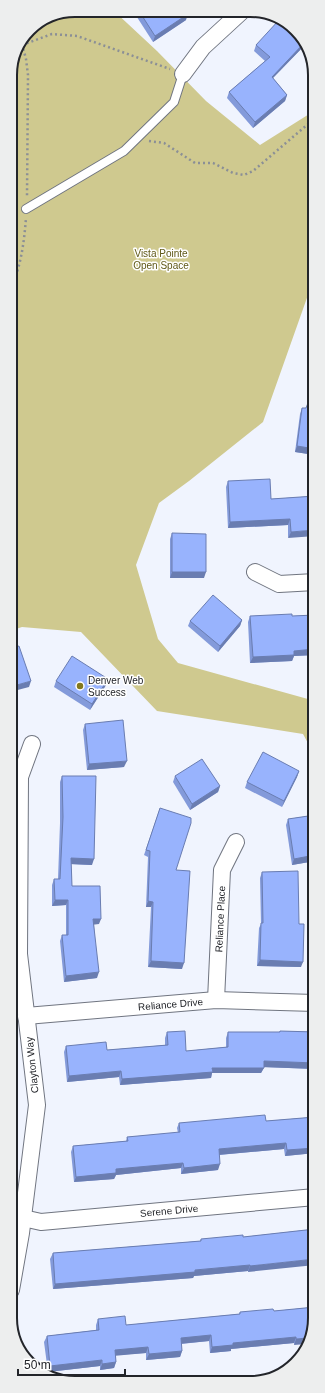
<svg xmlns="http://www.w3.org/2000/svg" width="325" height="1393" font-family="Helvetica,sans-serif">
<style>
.green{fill:#cfc98f}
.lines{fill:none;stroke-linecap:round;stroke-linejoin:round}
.lane-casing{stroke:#707580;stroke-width:10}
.street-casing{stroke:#707580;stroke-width:18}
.path{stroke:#8b8f96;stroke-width:2.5;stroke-dasharray:2 3;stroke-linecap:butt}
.lane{stroke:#fff;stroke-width:8}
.street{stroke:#fff;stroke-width:16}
.wall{fill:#839ada}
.shaded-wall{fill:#6a7db1}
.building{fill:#98b3fd;stroke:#6a7db1}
.poi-dot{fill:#83791e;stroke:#fff;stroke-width:1.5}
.labels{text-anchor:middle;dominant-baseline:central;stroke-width:3;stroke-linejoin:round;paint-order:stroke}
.park-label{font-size:10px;fill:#605918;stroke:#fff}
.poi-label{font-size:10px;fill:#23252a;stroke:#fff;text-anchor:start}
.street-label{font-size:10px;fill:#23252a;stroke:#fff}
.rim{fill:none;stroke:#23252a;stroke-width:2}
</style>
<rect width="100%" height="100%" fill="#f0f4fe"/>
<!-- green -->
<path class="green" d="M75 10H113L157 51 206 101 260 145 314 111V278L263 422 189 481 159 503 136 565 158 639 178 663 315 701V756L303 734 157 711 81 632 22 627 10 631V71L29 29Z"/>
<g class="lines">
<defs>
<path id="lane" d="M26 209 124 151 174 102 183 74"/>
<g id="street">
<path d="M183 74 203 47 241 12"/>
<path d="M255 572 279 584 315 582"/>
<path id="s1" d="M216 1000 222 870 236 842"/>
<path id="s2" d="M26 1016 216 1000 315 1003"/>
<path id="s3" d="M23 1218 41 1222 315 1197"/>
<path d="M11 1290 21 1233 37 1105 19 954 20 777 32 744"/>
</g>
</defs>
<!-- lane casing -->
<use href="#lane" class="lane-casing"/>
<!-- street casing -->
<use href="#street" class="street-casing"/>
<!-- path -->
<g class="path">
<path d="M22 44 26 59 28 75 27 197"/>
<path d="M22 45 52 34 77 36 170 69"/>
<path d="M149 141 164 143 195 163H213L233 173 244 175 253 171 314 119"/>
<path d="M10 290C21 267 24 243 26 218"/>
</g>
<!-- lane -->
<use href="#lane" class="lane"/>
<!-- street -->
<use href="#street" class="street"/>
</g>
<!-- wall -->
<g class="wall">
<path d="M136 11H186V20L153 42 135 14Z"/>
<path d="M301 36 304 44 303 47 273 78 287 95 285 101 253 128 227 98 229 92 265 61 254 51 256 45Z"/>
<path d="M302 408H306L315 455 295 452 300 414Z"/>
<path d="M228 481 271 499 315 496 288 538V525L228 528 226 487Z"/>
<path d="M172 533 204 578H170V539Z"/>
<path d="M315 615V655L294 656 292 661 250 663 248 622 250 616H292Z"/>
<path d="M242 620 240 626 218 652 188 626 190 621Z"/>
<path d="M56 681 106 685 90 710 54 687Z"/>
<path d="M85 724 124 767 87 770 83 730Z"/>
<path d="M299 771 297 777 282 807 245 788 247 782Z"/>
<path d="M62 776 92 865 71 864 72 886 99 924H94L97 978 64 982 60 941 62 935H66V905L52 906V885L54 879H58L60 823V782Z"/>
<path d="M175 776 220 786 218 792 190 810 173 782Z"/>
<path d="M160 808 176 870 182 969 148 967 151 907H146L148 857 144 855Z"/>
<path d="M315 815V861L292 865 286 825 288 819Z"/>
<path d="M262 872 299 924 301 967 257 966 259 928 261 924 260 878Z"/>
<path d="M280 1031 315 1032V1069L264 1067 261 1073H212L211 1078 120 1085 119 1077 67 1082 64 1052 66 1046 107 1050 165 1045V1038L167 1032 186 1051 226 1047V1038L228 1032H279Z"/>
<path d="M315 1117V1153L285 1156 284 1149 219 1155 218 1170 181 1174V1168L116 1175 114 1179 74 1182 71 1152 73 1146 126 1141 127 1137 178 1133 177 1128 179 1123 266 1121Z"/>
<path d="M315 1229 248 1272V1271L194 1276 193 1278 53 1289 50 1259 53 1253 200 1241 201 1239 243 1237Z"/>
<path d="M315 1307 294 1345V1343L231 1349V1351L210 1353 209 1341 181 1344 182 1351 180 1357 146 1360V1353L116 1355V1362L114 1368 100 1370V1366L48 1372 44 1342 47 1336 96 1330V1325L98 1319 126 1325 239 1314 240 1312 274 1311Z"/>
</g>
<!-- shaded-wall -->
<g class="shaded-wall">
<path d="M188 14 186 20 153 42 155 36Z"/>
<path d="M304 43V44L303 47 269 82 272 77Z"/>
<path d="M287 95 285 101 253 128 255 122Z"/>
<path d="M297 446 315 449V455L295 452Z"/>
<path d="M290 519 288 525 228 528 230 522Z"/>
<path d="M315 530V536L288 538 291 532Z"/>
<path d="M172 572H206L204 578H170Z"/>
<path d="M242 620 240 626 218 652 220 646Z"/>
<path d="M315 649V655L294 656 292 661 250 663 253 657 294 651Z"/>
<path d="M108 679 106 685 90 710 92 704Z"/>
<path d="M31 681 29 687 10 692V687Z"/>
<path d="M127 761 124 767 87 770 89 764Z"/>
<path d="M299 771 297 777 282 807 284 801Z"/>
<path d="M220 786 218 792 190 810 192 804Z"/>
<path d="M315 855V861L292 865 294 859Z"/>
<path d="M71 858 94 859 92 865 69 864Z"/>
<path d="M55 900H68L66 905 52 906Z"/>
<path d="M148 901 153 902 151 907H146Z"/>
<path d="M93 919H101L99 924 91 925Z"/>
<path d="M260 960 303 962 301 967 257 966Z"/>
<path d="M151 961 184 963 182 969 148 967Z"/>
<path d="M99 972 97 978 64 982 66 976Z"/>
<path d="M264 1061 315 1063V1069L261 1067Z"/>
<path d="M212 1068H264L261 1073H212L211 1078 120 1085 122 1079Z"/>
<path d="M121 1071 119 1077 67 1082 69 1076Z"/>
<path d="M286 1143 284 1149 217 1155 219 1149Z"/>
<path d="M315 1148V1153L285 1156 287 1150Z"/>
<path d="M183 1163 181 1168 116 1175 114 1179 74 1182 76 1177 116 1169Z"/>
<path d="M220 1164 218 1170 181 1174 184 1168Z"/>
<path d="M315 1259V1265L248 1272 250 1266Z"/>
<path d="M250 1265 248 1271 194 1276 193 1278 53 1289 55 1284Z"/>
<path d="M211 1335 209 1341 178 1344 181 1338Z"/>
<path d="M296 1337 294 1343 231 1349V1351L210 1353 212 1347 233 1343Z"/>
<path d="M308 1338 306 1344 294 1345 296 1339Z"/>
<path d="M148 1347 146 1353 113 1356 115 1350Z"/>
<path d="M182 1351 180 1357 146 1360 149 1354Z"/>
<path d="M102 1360 100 1366 48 1372 50 1366Z"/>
<path d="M116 1362 114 1368 100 1370 102 1364Z"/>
</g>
<!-- building -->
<g class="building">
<path d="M139 11H186L188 14 155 36Z"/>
<path d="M279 20 291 27 301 36 304 43 272 77 287 95 255 122 229 92 270 57 256 45Z"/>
<path d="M315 385V449L297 446 302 408H306Z"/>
<path d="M270 479 271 499 315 496V530L291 532 290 519 230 522 228 481Z"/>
<path d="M172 533 206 534V572H172Z"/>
<path d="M213 595 242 620 220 646 190 621Z"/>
<path d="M292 614V616L315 615V649L294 651V655L253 657 250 616Z"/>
<path d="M19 646 31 681 10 687V648Z"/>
<path d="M72 656 108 679 92 704 56 681Z"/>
<path d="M123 720 127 761 89 764 85 724Z"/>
<path d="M263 752 299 771 284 801 247 782Z"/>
<path d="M202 759 220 786 192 804 175 776Z"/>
<path d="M62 776H96L94 859 71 858 72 886H100L101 919H93L99 972 66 976 62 935H68V900H55L54 879H60L63 817Z"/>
<path d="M160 808 191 818V823L176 870 190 871 184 963 151 961 153 902 148 901 150 851 146 850Z"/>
<path d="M315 815V855L294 859 288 819Z"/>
<path d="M298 871 299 924H304L303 962 260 960 261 923H263L262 872Z"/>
<path d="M185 1031 186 1051 228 1047V1032H280V1031L315 1032V1063L264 1061V1068H212L213 1072 122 1079 121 1071 69 1076 66 1046 106 1042 107 1050 168 1045 167 1032Z"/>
<path d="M265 1115 266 1121 315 1117V1148L287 1150 286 1143 219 1149 220 1164 184 1168 183 1163 116 1169V1173L76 1177 73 1146 128 1141 127 1137 180 1132 179 1123Z"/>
<path d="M315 1229V1259L250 1266V1265L195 1270V1272L55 1284 53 1253 201 1241V1239L243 1235V1237Z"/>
<path d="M315 1307V1322L308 1338 296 1339V1337L233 1343V1345L212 1347 211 1335 181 1338 182 1351 149 1354 148 1347 115 1350 116 1362 102 1364V1360L50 1366 47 1336 99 1330 98 1319 125 1316 126 1325 240 1314V1312L273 1309 274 1311Z"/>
</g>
<!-- markers -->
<circle class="poi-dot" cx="80" cy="686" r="4"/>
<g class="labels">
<!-- park labels -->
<g class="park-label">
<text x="161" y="253">Vista Pointe<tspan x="161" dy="12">Open Space</tspan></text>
</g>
<!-- poi labels -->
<g class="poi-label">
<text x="88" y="680">Denver Web<tspan x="88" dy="12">Success</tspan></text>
</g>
<!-- street labels -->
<g class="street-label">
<text stroke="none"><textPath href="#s1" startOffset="81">Reliance Place</textPath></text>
<text stroke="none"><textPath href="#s2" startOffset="145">Reliance Drive</textPath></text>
<text transform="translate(32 1065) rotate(-96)">Clayton Way</text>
<text stroke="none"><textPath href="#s3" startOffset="147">Serene Drive</textPath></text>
</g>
</g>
<!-- crop -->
<path d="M0 0H325V1393H0ZM75 17H250A58 58 0 0 1 308 75V1318A58 58 0 0 1 250 1376H75A58 58 0 0 1 17 1318V75A58 58 0 0 1 75 17Z" fill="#edeeee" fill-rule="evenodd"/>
<path class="rim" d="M75 17H250A58 58 0 0 1 308 75V1318A58 58 0 0 1 250 1376H75A58 58 0 0 1 17 1318V75A58 58 0 0 1 75 17Z"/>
<!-- scale -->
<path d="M18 1369v6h107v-6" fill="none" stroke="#23252a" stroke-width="2"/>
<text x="24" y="1369" font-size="12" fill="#23252a" stroke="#ffffff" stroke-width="3" paint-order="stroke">50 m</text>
</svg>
